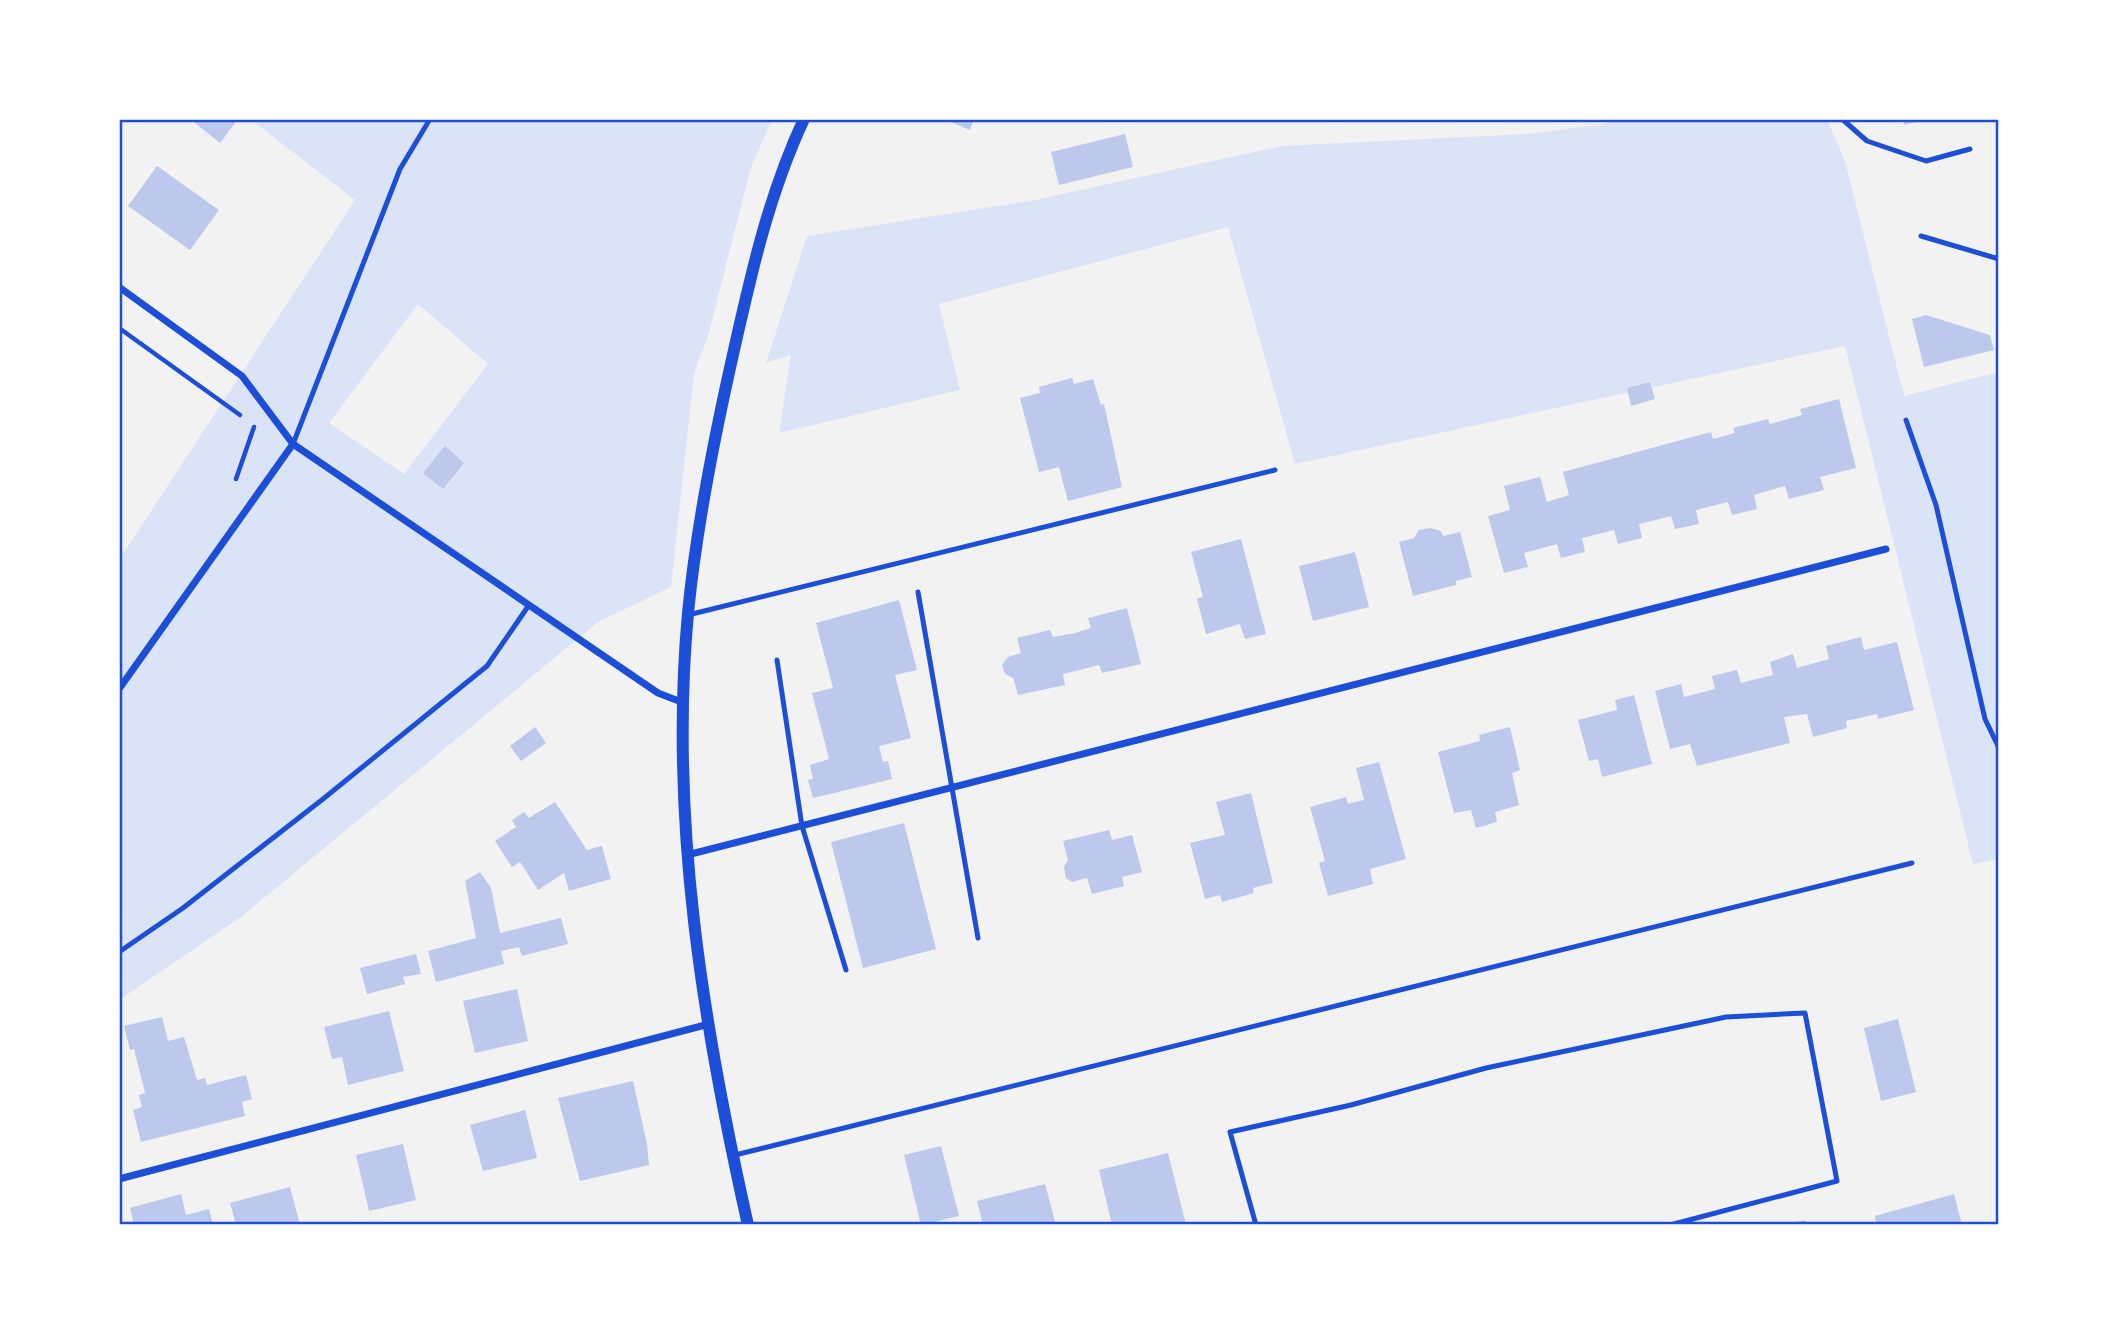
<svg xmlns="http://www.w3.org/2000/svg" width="2118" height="1344" font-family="'DM Sans',sans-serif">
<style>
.green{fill:#dbe4f7;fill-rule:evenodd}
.building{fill:#bdc9ec}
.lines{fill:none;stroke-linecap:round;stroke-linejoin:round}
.path{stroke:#1d4ed8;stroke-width:4.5}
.service{stroke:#1d4ed8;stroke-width:5}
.minor{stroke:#1d4ed8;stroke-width:7}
.tertiary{stroke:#1d4ed8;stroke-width:12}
.neatline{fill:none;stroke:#1d4ed8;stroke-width:2.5}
</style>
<rect width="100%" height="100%" fill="#f2f2f2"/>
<!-- green -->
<g class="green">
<path d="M250 119H772L750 170 709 333 694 373 671 587 598 622 241 917 119 1000V560L355 200ZM418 304 488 364 404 474 329 423Z"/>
<path d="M1614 119H1827L1845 161 1904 396 1999 372V859L1973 864 1845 346 1295 464 1228 227 939 304 960 390 779 433 791 355 766 363 807 236 1035 200 1281 146 1528 134 1605 124Z"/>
</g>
<!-- building -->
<g class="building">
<path d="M190 119H238L220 143Z"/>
<path d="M943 119H974L970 130Z"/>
<path d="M1903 119H1923V120L1904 125Z"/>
<path d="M1125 134 1133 167 1059 185 1051 152Z"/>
<path d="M157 166 219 210 190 250 128 206Z"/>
<path d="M1926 315 1990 335 1994 350 1924 367 1912 319Z"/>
<path d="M1072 378 1074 384 1093 379 1101 405 1104 404 1122 487 1068 501 1059 467 1039 472 1020 398 1040 393 1039 387Z"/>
<path d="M1650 382 1655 399 1631 406 1627 388Z"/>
<path d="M1839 399 1856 468 1820 477 1824 490 1789 499 1785 486 1754 495 1757 509 1732 515 1728 502 1696 510 1699 524 1675 529 1671 516 1639 524 1642 538 1618 544 1614 530 1582 538 1585 552 1561 558 1557 544 1524 553 1528 567 1504 573 1488 516 1510 510 1504 486 1540 477 1547 502 1569 495 1563 472 1711 432 1713 439 1735 433 1733 428 1768 419 1770 424 1802 415 1800 409Z"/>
<path d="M445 446 464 463 443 489 423 473Z"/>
<path d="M1430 528 1441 531 1443 536 1460 532 1472 577 1456 581V585L1413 596 1399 542 1414 538 1419 530Z"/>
<path d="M1241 539 1266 634 1245 639 1240 624 1206 634 1197 599 1203 597 1191 552Z"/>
<path d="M1355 552 1369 607 1313 621 1299 566Z"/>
<path d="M899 600 917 670 895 675 911 738 879 746 883 762 888 761 892 779 813 798 808 780 813 779 810 765 829 759 812 693 833 688 816 623Z"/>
<path d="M1127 608 1141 664 1102 673 1099 665 1063 674 1065 685 1018 695 1013 678 1005 674 1002 665 1008 657 1021 653 1017 638 1050 630 1053 637 1075 633 1091 628 1088 618Z"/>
<path d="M1861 637 1864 650 1897 642 1914 710 1878 719 1877 714 1846 721 1847 728 1813 737 1807 714 1784 717 1790 743 1697 766 1690 744 1670 749 1655 691 1681 684 1684 697 1715 689 1712 676 1737 670 1741 683 1773 675 1770 662 1793 654 1797 668 1829 659 1826 646Z"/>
<path d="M1634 695 1652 764 1602 777 1598 759 1589 761 1578 720 1617 710 1615 700Z"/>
<path d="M535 727 546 743 521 761 510 746Z"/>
<path d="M1510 727 1520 770 1512 773 1519 805 1495 812 1497 822 1476 828 1471 810 1454 813 1438 752 1480 741 1479 735Z"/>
<path d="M1379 762 1406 859 1370 869 1373 884 1328 896 1319 863 1325 861 1310 807 1346 797 1348 804 1364 800 1356 768Z"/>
<path d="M1251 793 1273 883 1253 888 1254 893 1222 902 1220 895 1205 899 1190 843 1225 835 1216 802Z"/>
<path d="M555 802 587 850 602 846 611 879 569 891 564 873 538 890 520 862 512 867 495 841 516 827 512 820 524 812 529 818Z"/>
<path d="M904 823 936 949 863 968 831 842Z"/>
<path d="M1109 830 1112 840 1132 835 1142 872 1122 877 1124 886 1092 894 1087 878 1072 882 1066 878 1064 867 1068 860 1063 841Z"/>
<path d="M480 872 491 888 500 933 561 918 568 944 522 956 519 947 501 951 504 964 436 982 428 951 476 938 465 881Z"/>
<path d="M416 954 421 974 403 977 405 984 367 994 360 968Z"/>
<path d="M517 989 528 1041 475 1053 463 1001Z"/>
<path d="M389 1011 404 1071 348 1085 342 1057 332 1059 324 1027Z"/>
<path d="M162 1017 168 1041 184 1037 197 1080 205 1078 207 1085 246 1075 252 1099 242 1102 245 1116 141 1142 133 1110 142 1107 139 1095 145 1093 134 1049 130 1050 124 1026Z"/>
<path d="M1898 1019 1916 1092 1881 1101 1864 1028Z"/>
<path d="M633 1081 647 1144 649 1165 580 1181 558 1098Z"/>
<path d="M525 1110 537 1158 483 1171 470 1125Z"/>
<path d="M403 1144 416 1200 369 1211 356 1155Z"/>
<path d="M941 1146 959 1216 921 1225 904 1155Z"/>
<path d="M1168 1153 1186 1225H1112L1099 1170Z"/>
<path d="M1045 1184 1056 1225H983L977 1201Z"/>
<path d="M290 1187 300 1225H236L230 1203Z"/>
<path d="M181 1194 186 1215 209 1209 213 1225H134L130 1208Z"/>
<path d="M1954 1194 1962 1225H1876L1875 1216Z"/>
<path d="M1805 1220 1806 1225H1787V1224Z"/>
</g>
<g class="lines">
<!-- path -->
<g class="path">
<path d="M119 328 240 415"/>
<path d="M236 479 254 427"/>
</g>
<!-- service -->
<g class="service">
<path d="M1842 119 1867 141 1926 161 1970 149"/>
<path d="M1921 236 1999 259"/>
<path d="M1906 420 1936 505 1985 719 1999 748"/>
<path d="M293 444 400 169 430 119"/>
<path d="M918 592 978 938"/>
<path d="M688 615 1275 470"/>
<path d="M777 660 802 826 846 970"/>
<path d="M119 952 183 908 323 799 487 666 529 605"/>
<path d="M735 1155 1912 863"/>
<path d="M1256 1225 1230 1132 1351 1105 1486 1068 1726 1017 1805 1013 1837 1181 1670 1225"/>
</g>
<!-- minor -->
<g class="minor">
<path d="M119 287 242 376 293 444 658 693 684 703"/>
<path d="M119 689 293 444"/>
<path d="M687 855 1886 549"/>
<path d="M119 1179 709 1024"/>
</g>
<!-- tertiary -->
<path class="tertiary" d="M748 1225C703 1025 669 819 688 613 696 530 712 449 730 368 749 283 767 198 804 119"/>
</g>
<!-- border -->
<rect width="2118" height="1344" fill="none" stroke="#ffffff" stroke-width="242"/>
<rect x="121" y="121" width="1876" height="1102" class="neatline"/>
</svg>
